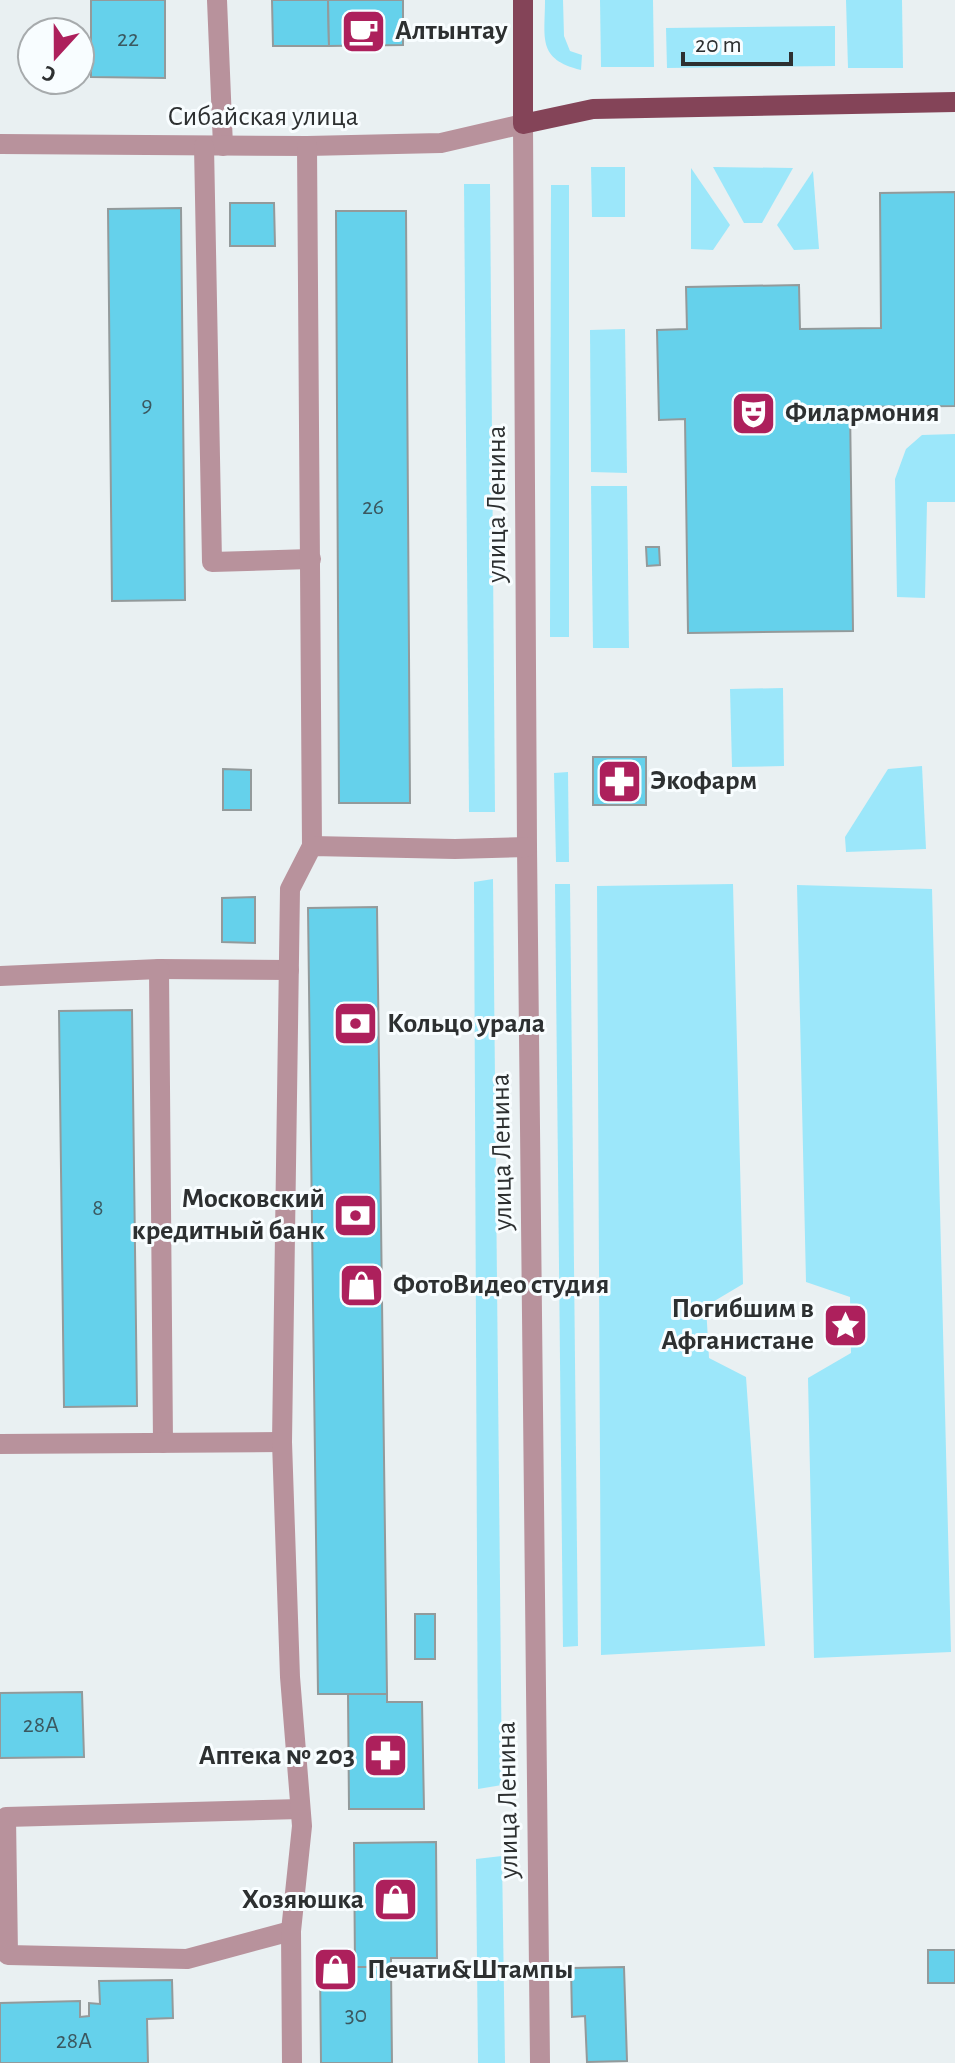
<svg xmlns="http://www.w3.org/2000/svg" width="955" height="2063" font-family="'Alegreya Sans',sans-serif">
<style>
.green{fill:#9ce7fa}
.building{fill:#65d1eb;stroke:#939a9b;stroke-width:2}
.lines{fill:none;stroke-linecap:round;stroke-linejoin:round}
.minor{stroke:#b8929c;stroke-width:20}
.major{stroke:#844458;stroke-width:20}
.labels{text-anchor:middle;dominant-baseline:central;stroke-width:6;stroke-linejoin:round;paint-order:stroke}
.number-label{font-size:24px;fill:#3b5860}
.poi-label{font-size:28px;font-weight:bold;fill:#2d3031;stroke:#f8fdff;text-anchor:start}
.street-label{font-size:28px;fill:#2d3031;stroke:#f8fdff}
</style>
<rect width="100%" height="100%" fill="#e9f0f2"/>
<!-- green -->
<g class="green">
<path d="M545 0H563L564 36 570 51 582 55 581 70C537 59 545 39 545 0Z"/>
<path d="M600 0H653L654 67H601Z"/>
<path d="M846 0H902L903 68H848Z"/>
<path d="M835 26V66L667 68 666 28Z"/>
<path d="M591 167H625V217H592Z"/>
<path d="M713 167 793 168 762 223H744Z"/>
<path d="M691 168 730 225 713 250 691 249Z"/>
<path d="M813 171 819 249 794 250 777 225Z"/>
<path d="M464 184H490L495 812H469Z"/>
<path d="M551 185H569V637H550Z"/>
<path d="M625 329 627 473 591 472 590 330Z"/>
<path d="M955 434V502H927L925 598 897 597 895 479 906 449 922 435Z"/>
<path d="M591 486H627L629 648H593Z"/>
<path d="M783 688 784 766 732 767 730 689Z"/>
<path d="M922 766 926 849 846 852 845 837 888 769Z"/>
<path d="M568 772 569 862H556L554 773Z"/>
<path d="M493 879 502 1785 478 1789 474 882Z"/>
<path d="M555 884H570L578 1646 563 1647Z"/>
<path d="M733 884 743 1284 706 1306 709 1358 746 1377 765 1646 601 1655 597 886Z"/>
<path d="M797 885 932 889 951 1652 814 1658 808 1378 851 1353 850 1297 806 1282Z"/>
<path d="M502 1856 505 2063H478L476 1859Z"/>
</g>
<!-- building -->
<g class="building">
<path d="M91 0H165V78L91 77Z"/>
<path d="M272 0H328L329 46H273Z"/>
<path d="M328 0H403V45L329 46Z"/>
<path d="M955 192V406L850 407 853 631 688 633 685 419 659 420 657 330 687 329 686 287 799 285 800 329 881 328 880 193Z"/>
<path d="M230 203H274L275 246H230Z"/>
<path d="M181 208 185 600 112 601 108 209Z"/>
<path d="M336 211H406L410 803H339Z"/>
<path d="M646 547H659L660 565 647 566Z"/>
<rect x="593" y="757" width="53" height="48"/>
<path d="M223 769 251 770V810H223Z"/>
<path d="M255 897V943L222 942V898Z"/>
<path d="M377 907 387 1694H318L308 908Z"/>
<path d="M132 1010 137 1406 64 1407 59 1011Z"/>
<rect x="415" y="1614" width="20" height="45"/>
<path d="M82 1692 84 1757 0 1758V1693Z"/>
<path d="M348 1694H387V1702H422L424 1809H349Z"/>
<path d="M436 1842 437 1958H391V1967H355L354 1843Z"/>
<rect x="928" y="1950" width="27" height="33"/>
<path d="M320 1967H391L392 2063H321Z"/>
<path d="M624 1967 627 2061 587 2062 585 2016 572 2017 571 1968Z"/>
<path d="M172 1980 173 2018 147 2019 148 2063H0V2003L80 2001V2017L89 2016V2003L100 2004 99 1981Z"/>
</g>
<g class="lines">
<!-- minor -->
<g class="minor">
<path d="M217 0 223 146"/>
<path d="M0 144 307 146 441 143 523 124 527 847 540 2063"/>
<path d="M204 146 212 562 311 559"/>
<path d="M307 146 312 846"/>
<path d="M159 969 289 970"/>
<path d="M0 976 159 969 163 1443"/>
<path d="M0 1444 282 1442"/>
<path d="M291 1931 187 1959 8 1955 6 1817 300 1809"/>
<path d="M292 2063 291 1931 302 1826 290 1677 282 1442 290 889 312 846 455 849 527 847"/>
</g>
<!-- major -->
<path class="major" d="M523 0V124L593 109 955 102"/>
</g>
<!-- icons -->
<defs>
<symbol id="cafe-square" viewBox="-11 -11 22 22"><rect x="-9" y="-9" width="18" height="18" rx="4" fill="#ad205c" stroke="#f8fdff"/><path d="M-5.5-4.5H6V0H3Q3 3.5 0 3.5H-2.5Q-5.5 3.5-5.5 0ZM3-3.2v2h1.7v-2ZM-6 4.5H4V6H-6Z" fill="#fff"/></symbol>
<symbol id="theatre-square" viewBox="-11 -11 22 22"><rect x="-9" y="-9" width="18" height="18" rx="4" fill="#ad205c" stroke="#f8fdff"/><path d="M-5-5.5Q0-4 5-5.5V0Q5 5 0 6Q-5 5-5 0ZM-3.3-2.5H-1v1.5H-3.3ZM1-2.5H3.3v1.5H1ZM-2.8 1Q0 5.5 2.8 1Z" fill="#fff"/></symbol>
<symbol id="pharmacy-square" viewBox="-11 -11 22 22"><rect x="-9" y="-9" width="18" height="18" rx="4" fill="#ad205c" stroke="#f8fdff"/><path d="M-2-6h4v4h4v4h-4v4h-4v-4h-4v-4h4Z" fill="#fff"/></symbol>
<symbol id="bank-square" viewBox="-11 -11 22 22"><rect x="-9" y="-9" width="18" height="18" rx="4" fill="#ad205c" stroke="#f8fdff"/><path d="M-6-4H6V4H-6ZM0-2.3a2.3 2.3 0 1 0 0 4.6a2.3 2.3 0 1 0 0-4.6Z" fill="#fff"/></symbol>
<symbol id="shop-square" viewBox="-11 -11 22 22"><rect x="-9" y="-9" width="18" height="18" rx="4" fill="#ad205c" stroke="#f8fdff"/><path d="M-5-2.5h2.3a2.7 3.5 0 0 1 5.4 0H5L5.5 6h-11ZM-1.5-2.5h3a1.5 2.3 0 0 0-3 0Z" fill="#fff"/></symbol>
<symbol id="sight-square" viewBox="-11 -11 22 22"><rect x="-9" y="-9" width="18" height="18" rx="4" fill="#ad205c" stroke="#f8fdff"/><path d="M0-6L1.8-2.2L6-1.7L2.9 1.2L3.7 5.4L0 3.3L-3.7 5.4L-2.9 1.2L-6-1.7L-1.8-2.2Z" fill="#fff"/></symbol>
</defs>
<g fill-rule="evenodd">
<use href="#cafe-square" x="338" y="6" width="51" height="51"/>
<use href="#theatre-square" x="728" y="388" width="51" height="51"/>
<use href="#pharmacy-square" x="594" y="756" width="51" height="51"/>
<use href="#bank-square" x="330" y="998" width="51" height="51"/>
<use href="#bank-square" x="330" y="1190" width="51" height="51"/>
<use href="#shop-square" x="336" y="1260" width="51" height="51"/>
<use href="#sight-square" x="820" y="1300" width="51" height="51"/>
<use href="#pharmacy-square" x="360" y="1730" width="51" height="51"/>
<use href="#shop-square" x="370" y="1874" width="51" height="51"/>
<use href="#shop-square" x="310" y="1944" width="51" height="51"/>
</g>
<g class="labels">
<!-- number labels -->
<g class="number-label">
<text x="128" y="39">22</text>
<text x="147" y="405">9</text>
<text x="373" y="507">26</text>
<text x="98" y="1208">8</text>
<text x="41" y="1725">28А</text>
<text x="356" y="2015">30</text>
<text x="74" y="2041">28А</text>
</g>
<!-- poi labels -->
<g class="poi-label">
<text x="395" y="31">Алтынтау</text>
<text x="785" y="413">Филармония</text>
<text x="650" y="781">Экофарм</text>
<text x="387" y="1024">Кольцо урала</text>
<text x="325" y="1199" text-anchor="end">Московский<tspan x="325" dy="32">кредитный банк</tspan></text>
<text x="393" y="1285">ФотоВидео студия</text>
<text x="814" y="1309" text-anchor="end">Погибшим в<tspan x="814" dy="32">Афганистане</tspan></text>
<text x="355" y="1756" text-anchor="end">Аптека № 203</text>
<text x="364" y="1900" text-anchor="end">Хозяюшка</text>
<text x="367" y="1970">Печати&amp;Штампы</text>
</g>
<!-- street labels -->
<g class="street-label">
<text x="263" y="117">Сибайская улица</text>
<text transform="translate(497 504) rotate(-90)">улица Ленина</text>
<text transform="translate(502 1152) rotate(-91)">улица Ленина</text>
<text transform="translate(508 1800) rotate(-91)">улица Ленина</text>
</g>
</g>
<!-- north arrow -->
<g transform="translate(56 56) rotate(201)"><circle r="38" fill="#f8fdff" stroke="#a7abad" stroke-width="2"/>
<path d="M0-6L14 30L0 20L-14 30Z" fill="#ad205c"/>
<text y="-12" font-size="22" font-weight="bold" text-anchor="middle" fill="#2d3031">С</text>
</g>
<!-- scale -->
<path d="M683 52v12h108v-12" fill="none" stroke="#2d3031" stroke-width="4"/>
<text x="695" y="52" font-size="24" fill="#2d3031" stroke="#f8fdff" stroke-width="6" paint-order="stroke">20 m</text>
</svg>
